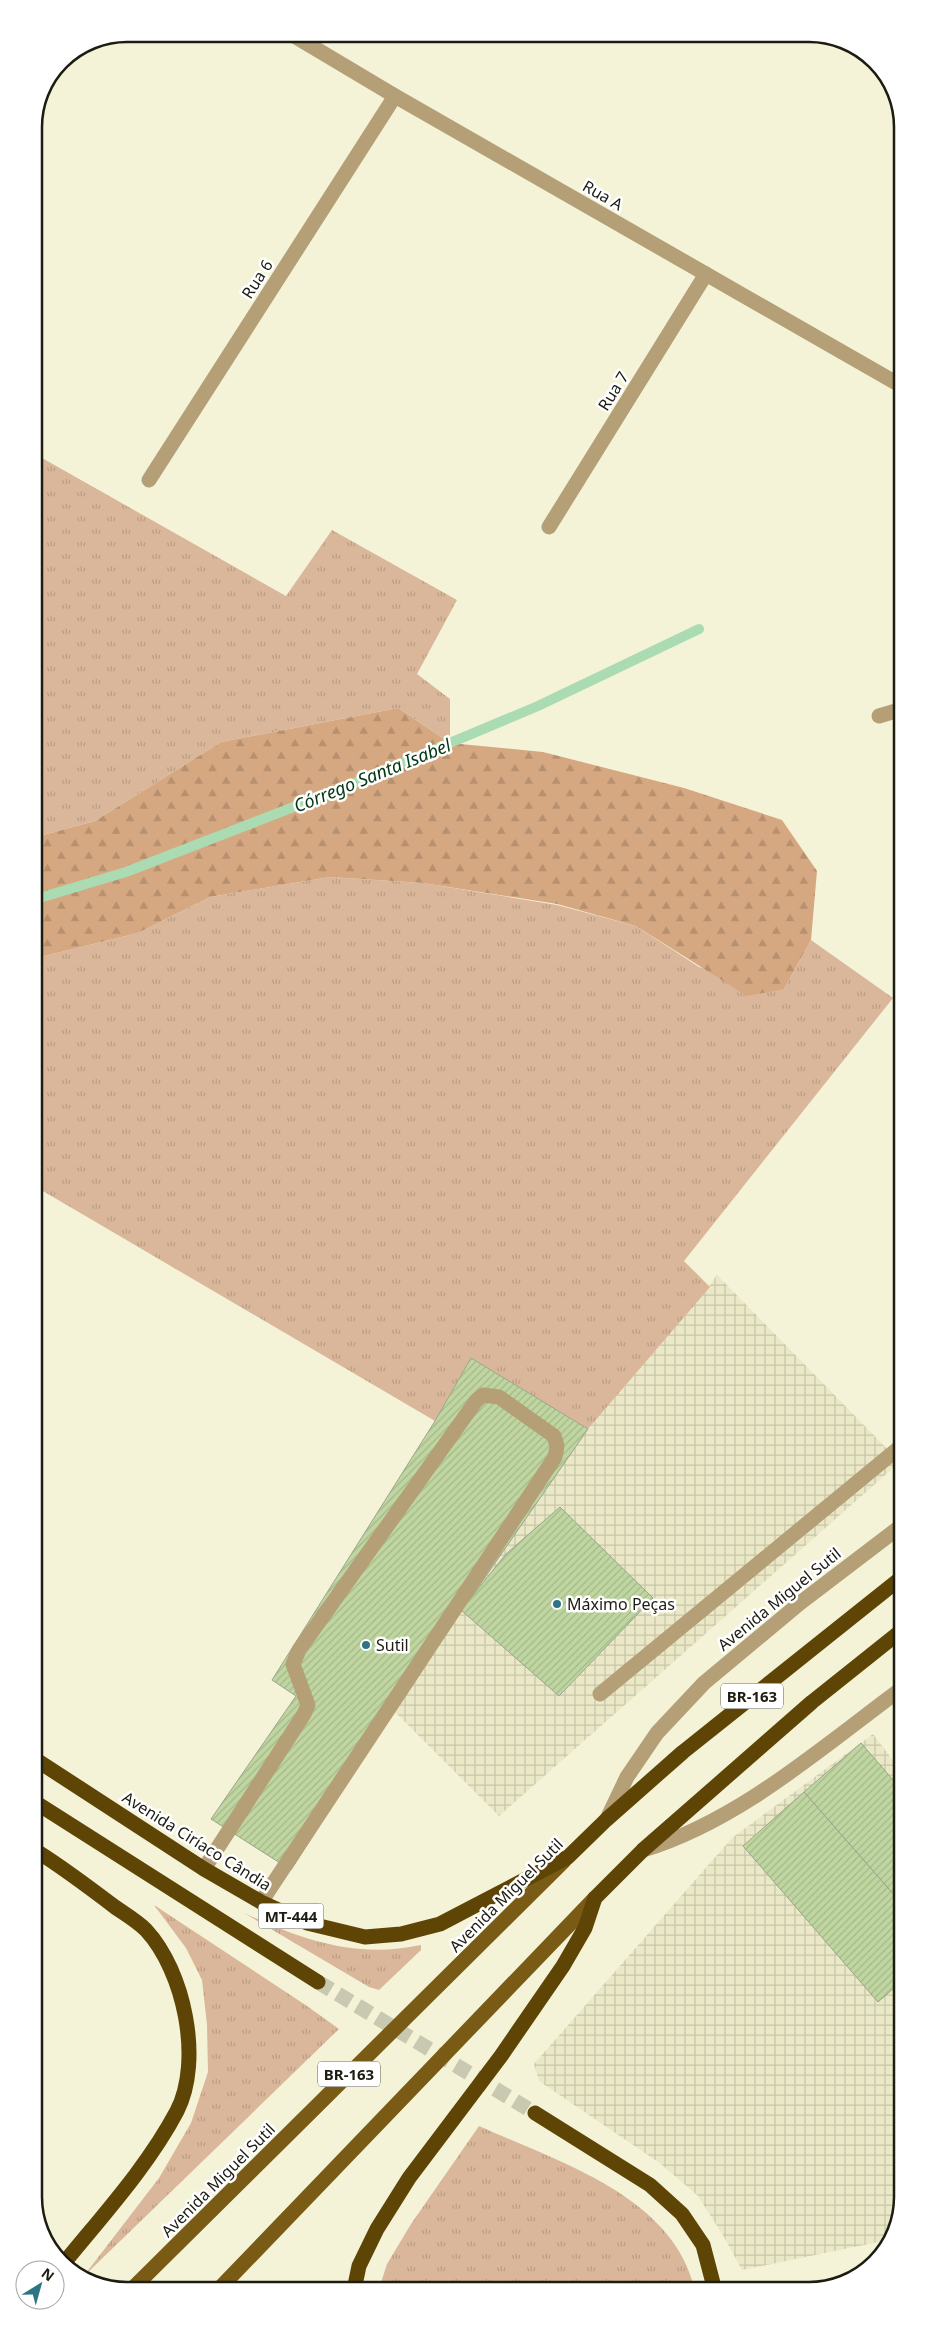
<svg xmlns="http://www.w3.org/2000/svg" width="936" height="2325" font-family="'Noto Sans',sans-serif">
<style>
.industrial{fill:url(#industrial-grid)}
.grass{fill:url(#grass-tufts)}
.forest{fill:url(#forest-firs)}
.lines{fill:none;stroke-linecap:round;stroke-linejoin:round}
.stream{stroke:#abdbb2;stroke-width:10}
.building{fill:url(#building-hatch);stroke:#9aa58d}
.highway-tunnel{stroke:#c9c8b0;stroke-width:15;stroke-dasharray:15 8;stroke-linecap:butt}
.minor{stroke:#b49f76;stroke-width:15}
.major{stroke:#795b15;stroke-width:15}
.highway{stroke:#5e4505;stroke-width:15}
.poi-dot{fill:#2f7483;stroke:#fefffe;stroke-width:2}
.labels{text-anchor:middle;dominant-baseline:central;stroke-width:5;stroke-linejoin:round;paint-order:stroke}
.shield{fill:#fefffe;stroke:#606059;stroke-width:1}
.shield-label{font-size:15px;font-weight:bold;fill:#1c1c12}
.street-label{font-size:16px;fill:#1c1c12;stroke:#fefffe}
.poi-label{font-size:16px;fill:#1c1c12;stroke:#fefffe;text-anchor:start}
.water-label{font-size:18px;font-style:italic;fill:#013813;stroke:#fefffe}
.rim{fill:none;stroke:#1c1c12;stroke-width:2.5}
</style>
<defs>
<pattern id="industrial-grid" width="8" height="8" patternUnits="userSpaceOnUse" patternTransform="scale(1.25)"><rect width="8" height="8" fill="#eae8c6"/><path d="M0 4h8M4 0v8" fill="none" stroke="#c8c6a9"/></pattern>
<pattern id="grass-tufts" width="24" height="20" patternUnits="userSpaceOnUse" patternTransform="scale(1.25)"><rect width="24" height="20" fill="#dab79a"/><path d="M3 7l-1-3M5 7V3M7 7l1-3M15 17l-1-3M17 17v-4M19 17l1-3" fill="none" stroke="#ba9d84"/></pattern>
<pattern id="forest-firs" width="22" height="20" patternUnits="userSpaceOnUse" patternTransform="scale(1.25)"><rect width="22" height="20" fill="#d6a882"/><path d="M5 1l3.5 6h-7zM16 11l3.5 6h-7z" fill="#b7906f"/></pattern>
<pattern id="building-hatch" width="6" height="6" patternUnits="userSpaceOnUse" patternTransform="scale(1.25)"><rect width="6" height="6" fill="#bfd6a1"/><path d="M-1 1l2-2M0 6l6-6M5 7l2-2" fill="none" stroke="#a4b78a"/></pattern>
</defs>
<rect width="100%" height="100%" fill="#f4f3d8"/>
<!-- industrial -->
<g class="industrial">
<path d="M717 1275 900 1462 499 1816 393 1710 588 1429 702 1296Z"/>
<path d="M873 1734 901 1771 902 2198 888 2240 742 2270 724 2237 698 2196 661 2164 539 2081 534 2064 732 1838Z"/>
</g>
<!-- grass -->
<g class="grass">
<path d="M35 454 286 596 332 530 457 600 417 674 450 699V743L398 708 221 742 95 821 36 837Z"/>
<path d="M330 877 423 883 557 905 636 926 699 967 784 989 811 940 893 998 684 1261 710 1287 588 1429 471 1358 435 1421 36 1187V958L138 933 210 897Z"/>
<path d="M154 1905 307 2006 339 2029 83 2277 159 2178 191 2123 208 2072 207 2025 202 1980 186 1948Z"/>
<path d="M244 1913C302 1940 356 1959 421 1945V1950L379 1990 369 1987Z"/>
<path d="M479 2126C556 2161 671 2195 694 2287L379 2289 387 2264 411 2224Z"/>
</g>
<!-- forest -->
<path class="forest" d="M398 708 450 743 543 752 684 788 782 820 817 871 811 940 784 989 747 996 636 926 557 904 423 883 330 877 210 897 138 933 36 958V837L95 821 221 742Z"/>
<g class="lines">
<!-- stream -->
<path class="stream" d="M36 899 126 872 345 787 538 706 699 629"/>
</g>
<!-- building -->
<g class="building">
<path d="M471 1358 588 1429 393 1710 291 1870 211 1819 296 1696 272 1680 435 1421Z"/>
<path d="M560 1507 653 1598 559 1696 461 1610 506 1554Z"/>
<path d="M861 1743 901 1789 902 1904 804 1792Z"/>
<path d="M804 1792 902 1904V1981L878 2002 743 1846Z"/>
</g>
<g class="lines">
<!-- highway-tunnel -->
<path class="highway-tunnel" d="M318 1982 535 2113"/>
<!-- minor -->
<g class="minor">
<path d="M291 34 395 96 898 384"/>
<path d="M149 480 395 96"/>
<path d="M549 527 706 274"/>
<path d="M879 716 899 710"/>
<path d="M600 1694 900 1447"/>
<path d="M607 1819 627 1777 657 1733 704 1683 800 1603 901 1526"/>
<path d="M643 1850C739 1821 821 1748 901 1689"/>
<path d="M204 1869 304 1714 308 1705 293 1664 299 1650 476 1401 483 1395 499 1397 554 1436 557 1446 555 1457 261 1902"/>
</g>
<!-- major -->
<g class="major">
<path d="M218 2290 595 1898"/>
<path d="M130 2291 564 1861"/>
</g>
<!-- highway -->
<g class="highway">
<path d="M38 1761 204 1869 261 1902 307 1923 365 1937 401 1934 440 1924 568 1857 607 1819 683 1752 901 1578"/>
<path d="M38 1804 318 1982"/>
<path d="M38 1852C65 1869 90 1888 115 1907 125 1914 137 1921 146 1930 184 1971 203 2060 177 2111 148 2166 103 2215 64 2263"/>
<path d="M535 2113 650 2185 682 2214 703 2245 714 2287"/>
<path d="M354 2290 359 2266 377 2229 409 2178 501 2056 563 1966 585 1928 595 1898 643 1850 812 1702 901 1631"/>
</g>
</g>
<!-- markers -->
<g class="poi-dot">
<circle cx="557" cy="1604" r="5"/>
<circle cx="366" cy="1645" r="5"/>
</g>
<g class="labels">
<!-- shield labels -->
<g class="shield">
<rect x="721" y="1683.5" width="62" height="25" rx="4"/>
<rect x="258.5" y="1903.5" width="65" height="25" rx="4"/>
<rect x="318" y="2061.5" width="62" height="25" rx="4"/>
</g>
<g class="shield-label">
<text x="752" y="1696">BR-163</text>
<text x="291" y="1916">MT-444</text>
<text x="349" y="2074">BR-163</text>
</g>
<!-- street labels -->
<g class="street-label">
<text transform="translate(603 195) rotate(30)">Rua A</text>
<text transform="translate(257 279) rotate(-57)">Rua 6</text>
<text transform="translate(613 391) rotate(-58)">Rua 7</text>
<text transform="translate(779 1599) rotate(-39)">Avenida Miguel Sutil</text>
<text transform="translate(197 1841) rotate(32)">Avenida Ciríaco Cândia</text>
<text transform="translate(506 1895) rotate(-45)">Avenida Miguel Sutil</text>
<text transform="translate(218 2180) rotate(-45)">Avenida Miguel Sutil</text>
</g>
<!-- poi labels -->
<g class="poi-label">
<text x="567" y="1604">Máximo Peças</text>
<text x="376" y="1645">Sutil</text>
</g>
<!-- water labels -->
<g class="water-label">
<text transform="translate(372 775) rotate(-22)">Córrego Santa Isabel</text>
</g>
</g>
<!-- crop -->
<path d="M0 0H936V2325H0ZM127 42H809A85 85 0 0 1 894 127V2197A85 85 0 0 1 809 2282H127A85 85 0 0 1 42 2197V127A85 85 0 0 1 127 42Z" fill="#fefffe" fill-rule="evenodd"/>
<path class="rim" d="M127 42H809A85 85 0 0 1 894 127V2197A85 85 0 0 1 809 2282H127A85 85 0 0 1 42 2197V127A85 85 0 0 1 127 42Z"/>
<!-- north arrow -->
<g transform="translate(40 2285) rotate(37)"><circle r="24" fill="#fefffe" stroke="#a4a4a0"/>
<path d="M0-4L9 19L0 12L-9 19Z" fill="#2f7483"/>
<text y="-8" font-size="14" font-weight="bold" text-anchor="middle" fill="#1c1c12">N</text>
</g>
</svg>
